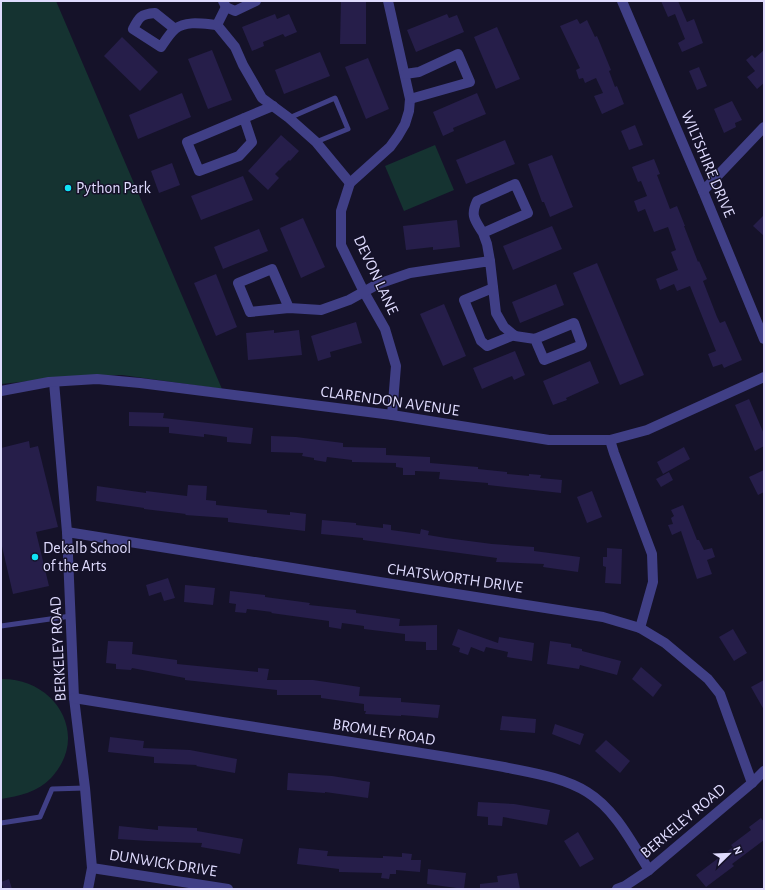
<svg xmlns="http://www.w3.org/2000/svg" width="765" height="890" font-family="'Alegreya Sans',sans-serif">
<style>
.green{fill:#153331}
.building{fill:#261e4a}
.lines{fill:none;stroke-linecap:round;stroke-linejoin:round}
.service{stroke:#403f86;stroke-width:5}
.minor{stroke:#403f86;stroke-width:10}
.poi-dot{fill:#10e3f5;stroke:#151229;stroke-width:1.5}
.labels{text-anchor:middle;dominant-baseline:central;stroke-width:3;stroke-linejoin:round;paint-order:stroke}
.street-label{font-size:16px;fill:#dfdbfe;stroke:#151229}
.poi-label{font-size:16px;fill:#dfdbfe;stroke:#151229;text-anchor:start}
</style>
<rect width="100%" height="100%" fill="#151229"/>
<!-- green -->
<g class="green">
<path d="M1 1H56L222 389 122 375 70 377 1 384Z"/>
<path d="M435 145 454 190 404 211 385 166Z"/>
<path d="M1 679C55 678 91 735 51 778 38 792 19 796 1 799Z"/>
</g>
<!-- building -->
<g class="building">
<path d="M341 1H366V44H340Z"/>
<path d="M661 1H678L687 22 694 19 703 43 682 52 678 43 685 39 675 14 668 17Z"/>
<path d="M275 14 277 19 289 14 297 32 285 37 283 34 263 42 264 46 252 51 242 27Z"/>
<path d="M447 14 449 18 457 15 464 32 416 52 407 30Z"/>
<path d="M577 19 580 24 587 20 595 37 597 36 611 70 609 71 615 87 617 86 624 104 602 114 594 96 603 93 596 78 585 83 583 78 579 79 576 70 580 68 560 26Z"/>
<path d="M497 27 520 79 496 89 474 37Z"/>
<path d="M122 37 158 72 140 91 104 56Z"/>
<path d="M212 50 232 100 208 109 188 59Z"/>
<path d="M764 50V83L757 89 747 77 755 71 746 60 752 55 755 58Z"/>
<path d="M320 52 330 76 284 94 275 70Z"/>
<path d="M368 58 389 109 366 119 345 67Z"/>
<path d="M699 67 707 86 697 90 689 71Z"/>
<path d="M182 93 191 117 138 139 129 115Z"/>
<path d="M477 93 486 114 453 128 454 131 443 136 433 112Z"/>
<path d="M732 101 742 120 735 123 736 127 724 133 714 109Z"/>
<path d="M635 125 643 145 629 150 621 131Z"/>
<path d="M281 135 299 151 290 161 289 160 275 174 279 178 268 190 248 171Z"/>
<path d="M505 140 515 164 466 184 456 160Z"/>
<path d="M552 155 573 207 550 217 544 202H542L528 164Z"/>
<path d="M654 159 660 174 657 175 670 209 677 206 685 226H684L698 262 699 261 707 279 703 281 717 317 720 323 725 321 742 360 724 368 722 364 713 367 708 354 716 351 690 286 677 291 674 284 660 290 656 279 678 270 671 252 676 250 668 227 654 232 645 209 638 212 634 201 647 196 641 181 638 182 632 167Z"/>
<path d="M172 163 180 185 159 193 151 171Z"/>
<path d="M243 176 253 200 201 220 191 196Z"/>
<path d="M764 215V236L753 226Z"/>
<path d="M303 218 325 267 301 278 280 228Z"/>
<path d="M457 220 460 247 433 250V247L406 250 403 226Z"/>
<path d="M552 226 562 249 513 270 503 246Z"/>
<path d="M259 229 268 251 223 269 214 247Z"/>
<path d="M597 263 644 375 620 385 573 273Z"/>
<path d="M216 274 237 327 216 336 194 283Z"/>
<path d="M556 284 564 305 520 323 512 302Z"/>
<path d="M444 304 466 356 443 366 420 314Z"/>
<path d="M356 322 362 343 330 352 331 357 318 361 311 336Z"/>
<path d="M274 330V333L299 330 302 355 248 360 246 333Z"/>
<path d="M515 351 525 375 514 380 512 376 482 389 473 368Z"/>
<path d="M590 361 599 383 566 398 567 400 553 405 543 381Z"/>
<path d="M749 399 764 434V446L755 451 735 405Z"/>
<path d="M129 412 164 413 163 418 253 428 251 444 227 442V437L204 434V437L169 433V427L129 426Z"/>
<path d="M271 436 296 437 343 443V447L386 448V455L430 457V463L478 467V469L507 472V474L529 476V474L541 475 540 478 562 480 561 493 488 485V483L439 479 440 472 415 471V475H403V468L396 467V463L352 462V460L327 457 326 462 314 460V458L302 456 303 453 271 452Z"/>
<path d="M29 441 30 448 38 446 58 527 36 532 49 586 13 594 1 542V448Z"/>
<path d="M684 447 690 459 663 474 657 462Z"/>
<path d="M764 470V492L758 495 749 477Z"/>
<path d="M669 472 673 480 661 487 656 479Z"/>
<path d="M188 485 207 486 206 500 216 501V505L267 510V513L290 515V512L306 514 305 531 228 522V518L185 515 186 514 144 509V508L96 501 97 486 146 493V491L187 496Z"/>
<path d="M592 491 602 517 587 523 577 497Z"/>
<path d="M683 505 697 540H699L704 550 712 548 715 557 707 560 712 574 697 579 681 531 672 535 668 525 673 524 671 518 674 516 671 510Z"/>
<path d="M322 520 356 523V525L383 528V524L391 525V530L420 534 421 529 429 531 428 535 446 538 492 544 534 547V551L580 557 578 572 543 567 544 564 496 562 497 558 363 540V538L321 534Z"/>
<path d="M607 548 622 549 621 584 605 583 606 567 603 566V557H607Z"/>
<path d="M168 578 175 598 164 601 161 592 149 596 146 585Z"/>
<path d="M185 585 215 588 213 605 184 602Z"/>
<path d="M230 591 265 595V597L310 603 309 605 356 610V613L400 619 399 626 437 625V650H426V642L405 641V634L364 629V626L342 623 341 629 329 627V621L271 613 272 612 247 609 246 613 235 612 236 604 229 603Z"/>
<path d="M458 629 498 643 499 637 534 643 532 661 507 657 508 652 486 647 484 652 471 647 468 655 459 652 460 648 452 645Z"/>
<path d="M733 629 747 653 734 661 719 637Z"/>
<path d="M108 641 133 642 132 654 177 660V664L258 672V668L269 669 267 680H313L360 687 359 696 401 698V702L440 705 438 718 401 715V716L365 714 366 711H364V704L321 698V695H277V690L185 680V678L132 668 131 670 116 669V664L106 663Z"/>
<path d="M550 641 571 644V647L582 649V651L621 661 617 675 580 665 579 669 547 664Z"/>
<path d="M641 667 662 685 653 697 632 679Z"/>
<path d="M764 680V710L751 687Z"/>
<path d="M502 716 536 719 535 733 500 730Z"/>
<path d="M555 724 584 734 580 745 552 734Z"/>
<path d="M110 737 144 741 143 748 190 750 237 759 235 773 196 766 197 765 154 763V757L108 752Z"/>
<path d="M606 740 630 761 620 773 595 751Z"/>
<path d="M288 773 332 776 370 782 368 798 325 792V793L287 790Z"/>
<path d="M478 802 514 804 550 810 547 825 503 817 502 826 488 825V817L477 816Z"/>
<path d="M761 818 764 822V840L732 864 734 866 706 887 696 875 733 847 731 845 751 830 749 827Z"/>
<path d="M119 826 158 830V826L197 828V831L243 839 240 854 201 847 202 843 148 841 118 839Z"/>
<path d="M578 832 594 859 580 867 564 841Z"/>
<path d="M299 848 328 851 327 856 383 858V856L402 857V853L412 854 411 860H421L420 872 396 870V874H390L389 879 381 878 382 873 339 872V869L297 864Z"/>
<path d="M428 869 466 873 464 889 427 884Z"/>
<path d="M517 873 520 889H480V884L498 882 497 876Z"/>
<path d="M9 879 12 889H4L1 882Z"/>
</g>
<g class="lines">
<!-- service -->
<g class="service">
<path d="M289 118 335 98 348 129 316 142"/>
<path d="M1 626 71 616"/>
<path d="M1 823 40 817 52 789 85 788"/>
</g>
<!-- minor -->
<g class="minor">
<path d="M223 1 226 7 235 11 256 1"/>
<path d="M388 1 410 99 409 111 405 124 398 136 390 147 350 183 341 211V245L364 292 385 329 396 366 392 415"/>
<path d="M622 1 703 191 764 339"/>
<path d="M226 7 217 25 235 47 243 65 262 98 289 118 316 142 350 183"/>
<path d="M175 29 155 13C141 14 139 17 133 29L161 47C165 41 170 33 175 29 187 20 204 24 217 25"/>
<path d="M405 74 419 72 458 54 470 82 410 99"/>
<path d="M244 118 252 142 239 156 199 171 187 142 273 106"/>
<path d="M703 191 764 127"/>
<path d="M483 233C475 220 470 216 477 201L515 184 528 213 483 233 487 244 490 261"/>
<path d="M493 288 464 300 481 341 487 346 514 335"/>
<path d="M289 308 272 269 238 283 250 312 289 308 321 310 349 300 378 284 410 273 490 261 496 313 504 327 515 336 535 339 544 360 582 345 574 323 535 339"/>
<path d="M54 382 67 532 74 698 85 788 92 868 88 889"/>
<path d="M1 391 49 382 97 379 140 383 392 415 549 440H610L647 430 764 377"/>
<path d="M610 440 614 453 652 554 653 582 640 628"/>
<path d="M67 532 386 583 603 617 640 628 665 643 708 679 720 694 752 783"/>
<path d="M74 698C183 716 293 733 402 750 436 755 470 761 504 767 532 773 563 777 587 792 615 809 632 843 649 870"/>
<path d="M92 868 228 889"/>
<path d="M617 889 625 886 649 870 752 783 764 771"/>
</g>
</g>
<!-- markers -->
<g class="poi-dot">
<circle cx="68" cy="188" r="4"/>
<circle cx="35" cy="557" r="4"/>
</g>
<g class="labels">
<!-- street labels -->
<g class="street-label">
<text transform="translate(708 164) rotate(67)">WILTSHIRE DRIVE</text>
<text transform="translate(376 275) rotate(65)">DEVON LANE</text>
<text transform="translate(390 401) rotate(8)">CLARENDON AVENUE</text>
<text transform="translate(455 578) rotate(8)">CHATSWORTH DRIVE</text>
<text transform="translate(58 649) rotate(-93)">BERKELEY ROAD</text>
<text transform="translate(384 732) rotate(9)">BROMLEY ROAD</text>
<text transform="translate(683 821) rotate(-40)">BERKELEY ROAD</text>
<text transform="translate(163 863) rotate(9)">DUNWICK DRIVE</text>
</g>
<!-- poi labels -->
<g class="poi-label">
<text x="76" y="188">Python Park</text>
<text x="43" y="548">Dekalb School<tspan x="43" dy="18">of the Arts</tspan></text>
</g>
</g>
<!-- border -->
<rect width="765" height="890" fill="none" stroke="#dfdbfe" stroke-width="4"/>
<!-- north arrow -->
<g transform="translate(729 854) rotate(67)" stroke="#151229" stroke-width="3" paint-order="stroke">
<path d="M0-3L7 15L0 10L-7 15Z" fill="#dfdbfe"/>
<text y="-6" font-size="11" font-weight="bold" text-anchor="middle" fill="#dfdbfe">N</text>
</g>
</svg>
